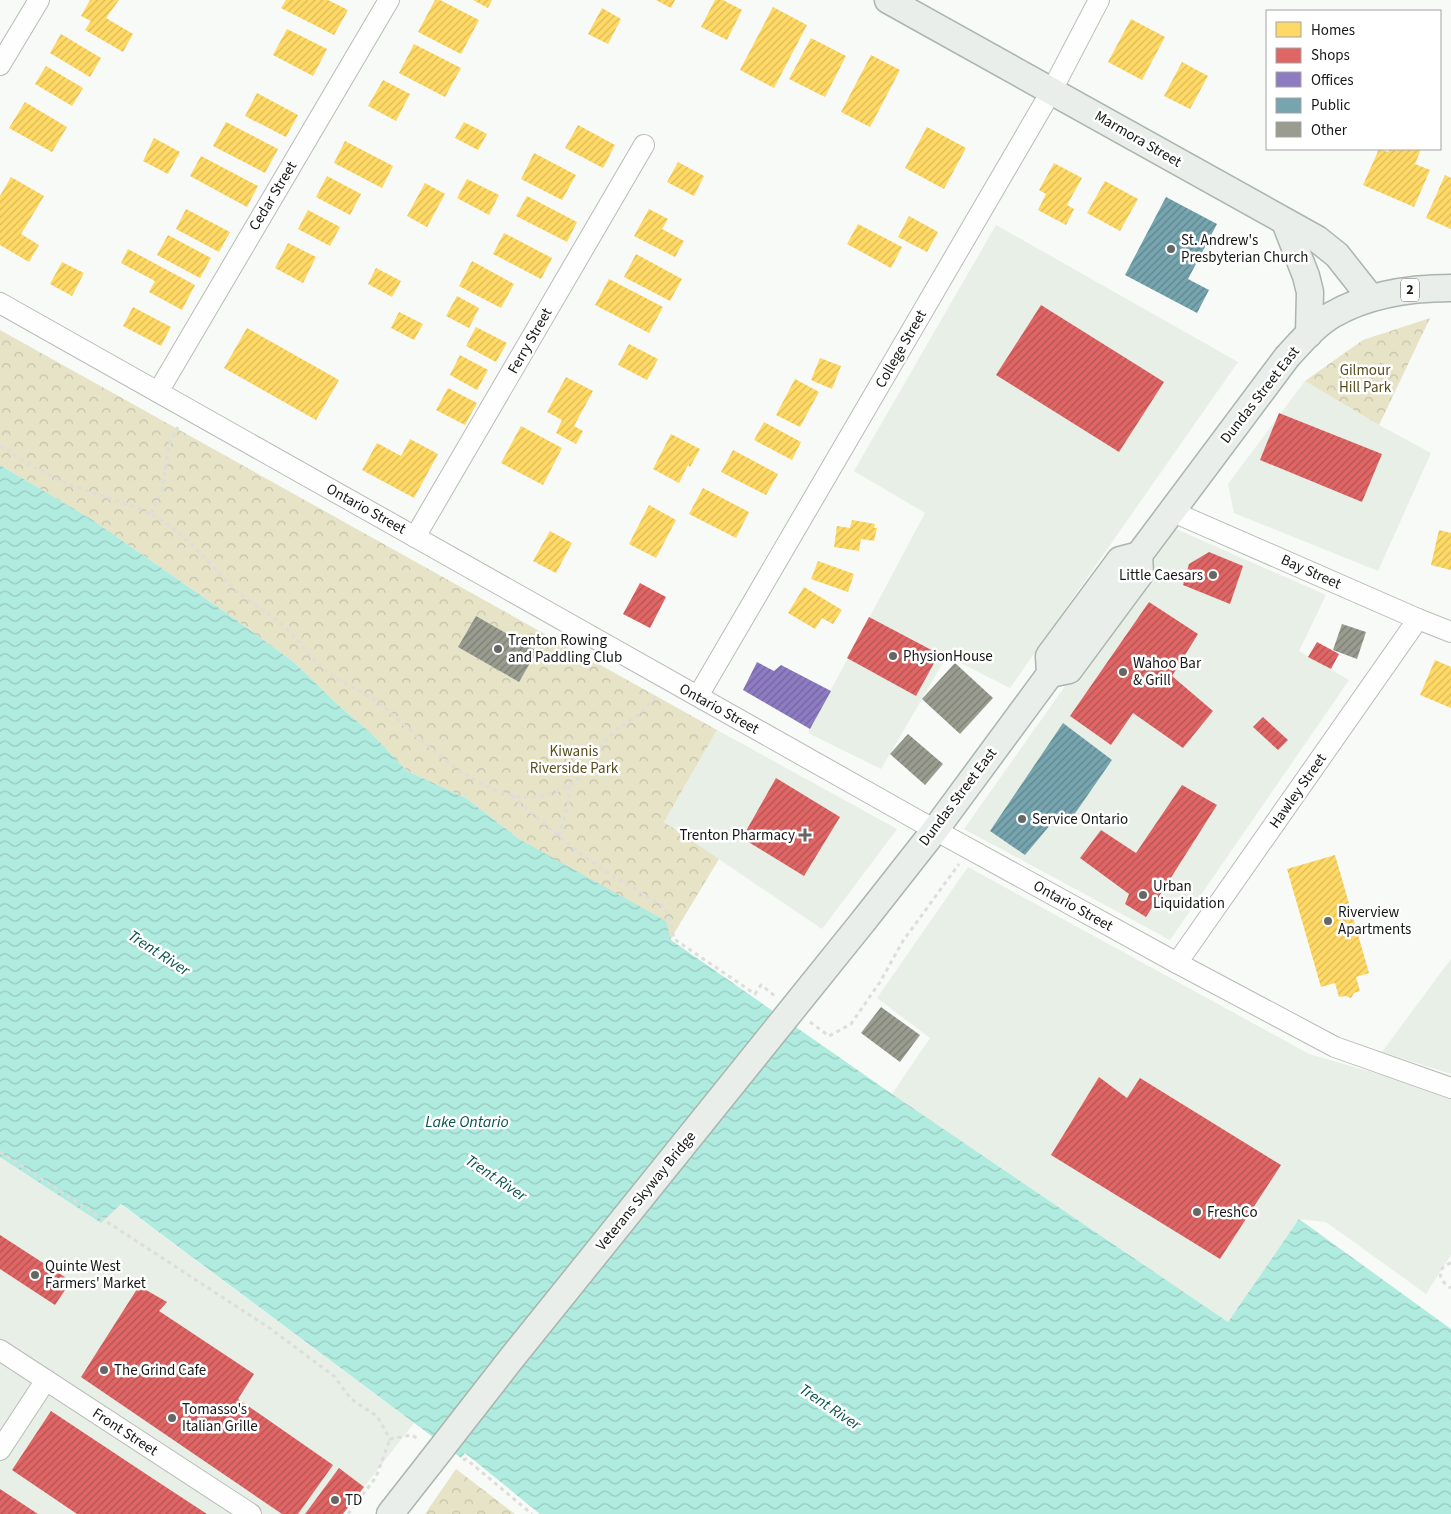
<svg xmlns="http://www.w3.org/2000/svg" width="1451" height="1514" font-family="'Source Sans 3',sans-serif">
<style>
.built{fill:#e7efe6}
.park{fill:url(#park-crowns)}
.water{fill:url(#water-waves)}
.homes{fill:url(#homes-hatch)}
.shops{fill:url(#shops-hatch)}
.offices{fill:url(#offices-hatch)}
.public{fill:url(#public-hatch)}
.building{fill:url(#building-hatch)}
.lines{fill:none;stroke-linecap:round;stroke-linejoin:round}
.minor-casing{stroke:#b9bbb8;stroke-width:22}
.major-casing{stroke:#a9b5ad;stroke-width:29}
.path{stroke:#dddddc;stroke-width:3;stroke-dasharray:4 4;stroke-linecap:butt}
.minor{stroke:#fefefe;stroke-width:20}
.major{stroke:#e9eeeb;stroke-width:26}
.major-bridge-casing{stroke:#a9b5ad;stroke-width:29;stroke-linecap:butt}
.major-bridge{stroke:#e9eeeb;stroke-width:26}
.poi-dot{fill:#656764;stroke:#fff;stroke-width:2}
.labels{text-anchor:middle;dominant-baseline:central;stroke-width:5;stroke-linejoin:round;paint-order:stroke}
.shield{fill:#fff;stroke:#5c5d5c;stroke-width:1}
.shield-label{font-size:14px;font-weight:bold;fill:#161816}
.street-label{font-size:15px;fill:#161816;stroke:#fff}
.poi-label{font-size:15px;fill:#161816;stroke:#fff;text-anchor:start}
.park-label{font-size:15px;fill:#574d1c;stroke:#fff}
.water-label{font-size:16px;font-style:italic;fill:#0a544b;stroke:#fff}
</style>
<defs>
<pattern id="park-crowns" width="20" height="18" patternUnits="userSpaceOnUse" patternTransform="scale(1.25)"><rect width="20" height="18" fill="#e7e3c7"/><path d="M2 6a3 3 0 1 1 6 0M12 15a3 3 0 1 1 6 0" fill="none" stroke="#c5c2aa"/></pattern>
<pattern id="water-waves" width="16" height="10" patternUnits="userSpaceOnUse" patternTransform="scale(1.25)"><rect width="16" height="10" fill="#b0ebe0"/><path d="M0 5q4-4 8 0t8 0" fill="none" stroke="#97c9bf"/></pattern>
<pattern id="homes-hatch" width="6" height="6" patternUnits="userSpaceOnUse" patternTransform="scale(1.25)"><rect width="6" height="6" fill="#ffd966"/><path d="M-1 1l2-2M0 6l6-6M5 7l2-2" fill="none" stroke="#daba58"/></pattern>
<pattern id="shops-hatch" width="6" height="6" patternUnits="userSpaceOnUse" patternTransform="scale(1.25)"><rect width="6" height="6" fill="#e06666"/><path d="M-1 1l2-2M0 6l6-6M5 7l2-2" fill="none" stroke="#b55353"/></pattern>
<pattern id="offices-hatch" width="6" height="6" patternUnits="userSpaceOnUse" patternTransform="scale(1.25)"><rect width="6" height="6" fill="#8e7cc3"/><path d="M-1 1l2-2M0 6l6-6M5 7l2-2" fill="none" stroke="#73659d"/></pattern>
<pattern id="public-hatch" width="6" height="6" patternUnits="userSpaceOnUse" patternTransform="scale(1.25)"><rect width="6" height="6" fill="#76a5af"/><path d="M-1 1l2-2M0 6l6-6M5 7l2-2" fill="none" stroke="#60858d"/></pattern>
<pattern id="building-hatch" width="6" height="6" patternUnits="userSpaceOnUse" patternTransform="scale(1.25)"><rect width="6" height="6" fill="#999c8f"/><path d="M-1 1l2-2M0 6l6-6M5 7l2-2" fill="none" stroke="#7c7e74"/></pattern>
</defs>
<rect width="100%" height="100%" fill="#f7faf6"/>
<!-- built -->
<g class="built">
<path d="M996 225 1238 362 1010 688 947 656 881 769 808 733 925 513 854 471Z"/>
<path d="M1305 381 1379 425 1431 453 1378 571 1234 513 1228 484Z"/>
<path d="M1176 529 1326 595 1299 651 1349 680 1170 940 964 829Z"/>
<path d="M717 730 897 829 822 929 664 822Z"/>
<path d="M968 867 1309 1054 1451 1095V1255L1426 1294 1326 1222 1299 1219 1228 1322 892 1094 930 1038 877 998Z"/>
<path d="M1451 959V1074L1382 1052Z"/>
<path d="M0 1157 101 1223 120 1204 414 1423 343 1514H0Z"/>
</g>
<!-- park -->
<g class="park">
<path d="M1430 318 1379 425 1305 381 1363 340Z"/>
<path d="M0 330 717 730 664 822 719 859 670 940 519 839 466 798 407 771 372 734 336 703 295 663 235 619 91 519 0 465Z"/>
<path d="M456 1469 515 1514H425Z"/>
</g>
<!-- water -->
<path class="water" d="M0 465 91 519 235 619 295 663 336 703 372 734 407 771 466 798 519 839 666 921 671 940 892 1094 1228 1322 1299 1219 1451 1329V1514H540L465 1453 461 1458 121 1204 101 1223 0 1157Z"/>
<!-- homes -->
<g class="homes">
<path d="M90 0H119L106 18 133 34 123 52 85 30 91 21 81 16Z"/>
<path d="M286 0H328L348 10 334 35 281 8Z"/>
<path d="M435 0H440L479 20 461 54 418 32Z"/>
<path d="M473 0H492L488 8Z"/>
<path d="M656 0H675L671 8Z"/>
<path d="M715 0H723L742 10 727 40 701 27Z"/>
<path d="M773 7 807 25 774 88 740 70Z"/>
<path d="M602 8 621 19 608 44 588 34Z"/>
<path d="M1131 19 1165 37 1142 80 1108 62Z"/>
<path d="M287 29 327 49 313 76 273 55Z"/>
<path d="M61 34 101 58 90 77 50 53Z"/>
<path d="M811 38 846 56 825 97 789 79Z"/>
<path d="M414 44 461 68 445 97 399 73Z"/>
<path d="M871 55 900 70 870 127 841 112Z"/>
<path d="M1182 62 1208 76 1190 109 1164 96Z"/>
<path d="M46 66 83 88 72 106 35 84Z"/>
<path d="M383 80 410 94 396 121 368 106Z"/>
<path d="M257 93 298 115 286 137 245 116Z"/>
<path d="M25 102 67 127 52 152 9 128Z"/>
<path d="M226 122 278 149 265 173 213 146Z"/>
<path d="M464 122 487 134 478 150 455 138Z"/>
<path d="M578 125 615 145 603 168 565 148Z"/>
<path d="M927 127 966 148 944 189 905 168Z"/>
<path d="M154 138 180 152 168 174 143 161Z"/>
<path d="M345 141 393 166 382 188 334 163Z"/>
<path d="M1379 149 1388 152 1389 149H1421L1415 164 1430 170 1414 207 1363 185Z"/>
<path d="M534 153 576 175 562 200 521 179Z"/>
<path d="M201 156 258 186 247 207 190 176Z"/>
<path d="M678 162 704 176 694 196 667 182Z"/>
<path d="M1054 163 1082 178 1067 205 1074 209 1066 225 1038 210 1046 194 1039 190Z"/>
<path d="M1445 175 1451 178V229L1426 218Z"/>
<path d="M327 176 361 194 350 215 316 197Z"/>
<path d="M11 177 44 196 21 234 39 245 29 262 0 245V196Z"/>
<path d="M467 179 499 195 489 215 457 198Z"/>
<path d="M1105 181 1138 199 1120 231 1087 213Z"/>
<path d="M425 183 445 194 427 227 407 216Z"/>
<path d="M527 196 577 222 567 242 516 216Z"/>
<path d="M186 209 230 232 219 252 176 229Z"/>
<path d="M649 209 668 219 662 229 684 241 675 257 634 236Z"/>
<path d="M308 210 340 227 330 246 298 229Z"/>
<path d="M909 216 938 232 927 252 898 237Z"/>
<path d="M858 224 902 247 891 268 847 244Z"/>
<path d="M504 233 552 258 541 279 493 254Z"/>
<path d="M168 235 211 258 200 278 157 255Z"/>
<path d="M288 243 316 257 303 283 275 268Z"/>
<path d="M128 249 195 285 182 310 149 292 155 281 121 263Z"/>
<path d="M636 254 682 279 670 301 624 277Z"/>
<path d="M472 261 514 284 501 308 459 286Z"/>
<path d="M62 262 84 273 72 296 50 284Z"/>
<path d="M376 268 401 281 392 297 368 284Z"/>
<path d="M609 279 663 307 649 333 595 305Z"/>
<path d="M457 296 479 308 469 328 446 316Z"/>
<path d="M133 307 171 327 161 346 123 326Z"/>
<path d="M399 312 423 324 414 340 391 328Z"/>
<path d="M476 327 507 343 496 362 466 346Z"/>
<path d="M247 328 339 380 316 420 224 368Z"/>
<path d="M629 344 658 359 647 380 618 365Z"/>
<path d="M460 355 488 370 477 390 450 375Z"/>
<path d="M820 358 841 366 832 389 811 380Z"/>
<path d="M566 377 593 391 574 426 583 431 576 444 556 433 562 420 547 412Z"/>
<path d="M795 379 819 392 800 427 776 415Z"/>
<path d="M448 388 477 403 465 425 436 410Z"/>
<path d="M764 422 801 442 792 460 754 440Z"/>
<path d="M521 426 562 448 543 485 501 463Z"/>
<path d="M671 434 700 449 690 467 688 465 679 483 653 469Z"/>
<path d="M410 439 438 454 414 498 362 470 377 443 401 456Z"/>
<path d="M733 450 778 474 766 495 721 472Z"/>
<path d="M703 488 749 512 736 538 689 514Z"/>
<path d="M649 505 676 520 656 558 629 544Z"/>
<path d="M852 520 875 524 874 528H877L874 541 861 539 859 551 834 547 837 526 850 528Z"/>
<path d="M1439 530 1451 533V570L1431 565Z"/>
<path d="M550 531 572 543 556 573 533 561Z"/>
<path d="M818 561 854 574 848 592 811 579Z"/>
<path d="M804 587 842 610 833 624 822 618 815 629 788 613Z"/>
<path d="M1435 660 1451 667V708L1420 695Z"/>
<path d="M1335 855 1369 973 1356 977 1360 991 1354 993 1351 998 1345 996 1339 997 1335 983 1321 987 1287 869Z"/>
</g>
<!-- shops -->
<g class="shops">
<path d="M1041 305 1164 382 1119 452 996 375Z"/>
<path d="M1279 413 1382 454 1362 502 1260 460Z"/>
<path d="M1209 552 1243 566 1230 604 1183 585 1189 564Z"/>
<path d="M640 583 666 597 650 628 623 614Z"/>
<path d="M1149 602 1198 634 1172 676 1213 711 1183 748 1133 713 1111 745 1070 716Z"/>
<path d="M869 617 939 654 916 696 847 658Z"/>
<path d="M1317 642 1339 654 1331 669 1308 657Z"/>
<path d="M1263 717 1288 740 1278 750 1253 727Z"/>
<path d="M776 778 840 817 804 876 742 838Z"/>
<path d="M1182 785 1217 805 1146 917 1125 904 1129 894 1080 858 1101 830 1136 853Z"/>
<path d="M1099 1077 1127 1098 1140 1078 1281 1165 1220 1259 1051 1155Z"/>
<path d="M0 1235 71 1281 55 1305 0 1269Z"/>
<path d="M139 1286 167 1302 159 1311 254 1374 238 1399 333 1465 298 1514H282L81 1377Z"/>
<path d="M51 1411 149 1476 207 1514H77L12 1470Z"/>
<path d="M339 1468 364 1487 343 1514H305Z"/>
<path d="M0 1489 38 1514H0Z"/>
</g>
<!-- offices -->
<path class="offices" d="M757 662 774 671 781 665 831 691 810 729 743 690Z"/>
<!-- public -->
<g class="public">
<path d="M1166 197 1217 224 1188 279 1209 290 1197 313 1125 275Z"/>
<path d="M1063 723 1112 760 1067 825 1056 818 1025 855 990 831Z"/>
</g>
<!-- building -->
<g class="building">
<path d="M476 616 537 651 519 682 458 647Z"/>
<path d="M1342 624 1366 632 1357 659 1333 650Z"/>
<path d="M955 663 993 698 960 734 922 699Z"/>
<path d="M908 734 943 764 925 785 890 754Z"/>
<path d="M881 1007 920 1035 900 1062 861 1033Z"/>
</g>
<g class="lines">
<defs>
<g id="minor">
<path d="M0 65 39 0"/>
<path d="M0 303 935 830 1177 963 1335 1047 1451 1088"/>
<path d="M158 392 389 0"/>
<path d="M1171 511 1418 619 1451 632"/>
<path d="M415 537 644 145"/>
<path d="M698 696 1052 90 1099 0"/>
<path d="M1177 963 1418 619"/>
<path d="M0 1350 251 1514"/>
<path d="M0 1450 46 1380"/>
</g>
<g id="major">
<path d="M888 0 1317 239 1337 255 1371 298"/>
<path d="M1285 222 1306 276 1310 292 1309 334"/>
<path d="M1050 674 1069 670 1140 574 1139 555 1287 357C1301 342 1315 325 1332 315 1368 294 1410 288 1451 288"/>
<path d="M865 919 935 830 1050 674 1049 656 1120 560 1139 555"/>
<path d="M390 1514 430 1463"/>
</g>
</defs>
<!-- minor casing -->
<use href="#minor" class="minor-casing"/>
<!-- major casing -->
<use href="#major" class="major-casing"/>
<!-- path -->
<g class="path">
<path d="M0 446C24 462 49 476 76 487 107 499 142 505 170 526 193 543 211 566 231 586 250 604 274 615 292 634 303 646 312 660 325 670 343 685 366 692 384 707 420 738 477 797 527 797 553 797 578 784 593 762 598 755 601 745 608 738 616 729 627 723 637 716 644 710 651 702 657 695"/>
<path d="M151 513 162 491 169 445 178 427"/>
<path d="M512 796 574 849 605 871 664 907 669 916 674 939 755 994 761 985 775 996"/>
<path d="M559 836 569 801V786"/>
<path d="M810 1022 829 1036 851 1024 880 982 903 941 959 864"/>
<path d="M0 1152 268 1327 334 1376 351 1399 377 1416 390 1439 412 1435 419 1440"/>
<path d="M1451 1263C1435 1268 1439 1282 1451 1288"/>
<path d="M463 1460 466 1459 532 1514"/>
<path d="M348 1514 376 1477 390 1439"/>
</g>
<!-- minor -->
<use href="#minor" class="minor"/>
<!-- major -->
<use href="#major" class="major"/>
<defs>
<path id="major-bridge" d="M430 1463 511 1359 865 919"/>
</defs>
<!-- major-bridge casing -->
<use href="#major-bridge" class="major-bridge-casing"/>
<!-- major-bridge -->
<use href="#major-bridge" class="major-bridge"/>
</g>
<!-- markers -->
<g class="poi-dot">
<circle cx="1171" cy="249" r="5"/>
<circle cx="1213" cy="575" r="5"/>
<circle cx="498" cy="649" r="5"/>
<circle cx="893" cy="656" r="5"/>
<circle cx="1123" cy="672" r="5"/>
<circle cx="1022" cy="819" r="5"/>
<path d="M802.5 827.5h5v5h5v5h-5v5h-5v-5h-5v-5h5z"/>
<circle cx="1143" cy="895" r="5"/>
<circle cx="1328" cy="921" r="5"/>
<circle cx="1197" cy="1212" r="5"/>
<circle cx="35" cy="1275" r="5"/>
<circle cx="104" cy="1370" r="5"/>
<circle cx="172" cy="1418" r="5"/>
<circle cx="335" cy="1500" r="5"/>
</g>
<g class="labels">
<!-- shield labels -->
<rect class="shield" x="1401" y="278.5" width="18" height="23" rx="4"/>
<g class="shield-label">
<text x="1410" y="290">2</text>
</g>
<!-- street labels -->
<g class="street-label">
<text transform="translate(1138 139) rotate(30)">Marmora Street</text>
<text transform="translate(273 196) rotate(-59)">Cedar Street</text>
<text transform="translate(530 341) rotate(-60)">Ferry Street</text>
<text transform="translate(901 349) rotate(-60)">College Street</text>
<text transform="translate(1260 395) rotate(-52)">Dundas Street East</text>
<text transform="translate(366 509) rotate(29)">Ontario Street</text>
<text transform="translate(1311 572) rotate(24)">Bay Street</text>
<text transform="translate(719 709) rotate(29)">Ontario Street</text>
<text transform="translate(1298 791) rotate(-55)">Hawley Street</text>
<text transform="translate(958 797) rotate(-53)">Dundas Street East</text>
<text transform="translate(1073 906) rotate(29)">Ontario Street</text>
<text transform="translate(646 1191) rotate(-51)">Veterans Skyway Bridge</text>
<text transform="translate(125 1432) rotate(33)">Front Street</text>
</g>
<!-- poi labels -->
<g class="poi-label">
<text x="1181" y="240">St. Andrew's<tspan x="1181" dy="17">Presbyterian Church</tspan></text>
<text x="1203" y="575" text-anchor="end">Little Caesars</text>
<text x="508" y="640">Trenton Rowing<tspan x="508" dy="17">and Paddling Club</tspan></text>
<text x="903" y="656">PhysionHouse</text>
<text x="1133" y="663">Wahoo Bar<tspan x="1133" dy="17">&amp; Grill</tspan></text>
<text x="1032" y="819">Service Ontario</text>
<text x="795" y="835" text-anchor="end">Trenton Pharmacy</text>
<text x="1153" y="886">Urban<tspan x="1153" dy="17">Liquidation</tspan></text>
<text x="1338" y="912">Riverview<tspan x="1338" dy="17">Apartments</tspan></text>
<text x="1207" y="1212">FreshCo</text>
<text x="45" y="1266">Quinte West<tspan x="45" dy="17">Farmers' Market</tspan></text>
<text x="114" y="1370">The Grind Cafe</text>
<text x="182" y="1409">Tomasso's<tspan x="182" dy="17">Italian Grille</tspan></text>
<text x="345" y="1500">TD</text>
</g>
<!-- park labels -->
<g class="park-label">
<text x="1365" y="370">Gilmour<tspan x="1365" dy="17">Hill Park</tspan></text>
<text x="574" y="751">Kiwanis<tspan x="574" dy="17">Riverside Park</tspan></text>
</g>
<!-- water labels -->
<g class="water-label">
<text transform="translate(159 953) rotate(33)">Trent River</text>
<text x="467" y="1122">Lake Ontario</text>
<text transform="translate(496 1178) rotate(34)">Trent River</text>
<text transform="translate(830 1407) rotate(34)">Trent River</text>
</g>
</g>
<!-- legend -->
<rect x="1266" y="10" width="175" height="140" fill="#ffffff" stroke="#a2a3a2"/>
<rect x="1276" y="22" width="25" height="15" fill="#ffd966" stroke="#a2a3a2"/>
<text x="1311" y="35" font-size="15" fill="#161816">Homes</text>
<rect x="1276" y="48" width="25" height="15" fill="#e06666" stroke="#a2a3a2"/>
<text x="1311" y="60" font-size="15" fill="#161816">Shops</text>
<rect x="1276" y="72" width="25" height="15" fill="#8e7cc3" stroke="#a2a3a2"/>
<text x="1311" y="85" font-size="15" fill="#161816">Offices</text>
<rect x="1276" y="98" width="25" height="15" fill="#76a5af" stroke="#a2a3a2"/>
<text x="1311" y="110" font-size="15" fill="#161816">Public</text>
<rect x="1276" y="122" width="25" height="15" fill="#999c8f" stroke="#a2a3a2"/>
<text x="1311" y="135" font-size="15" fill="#161816">Other</text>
</svg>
